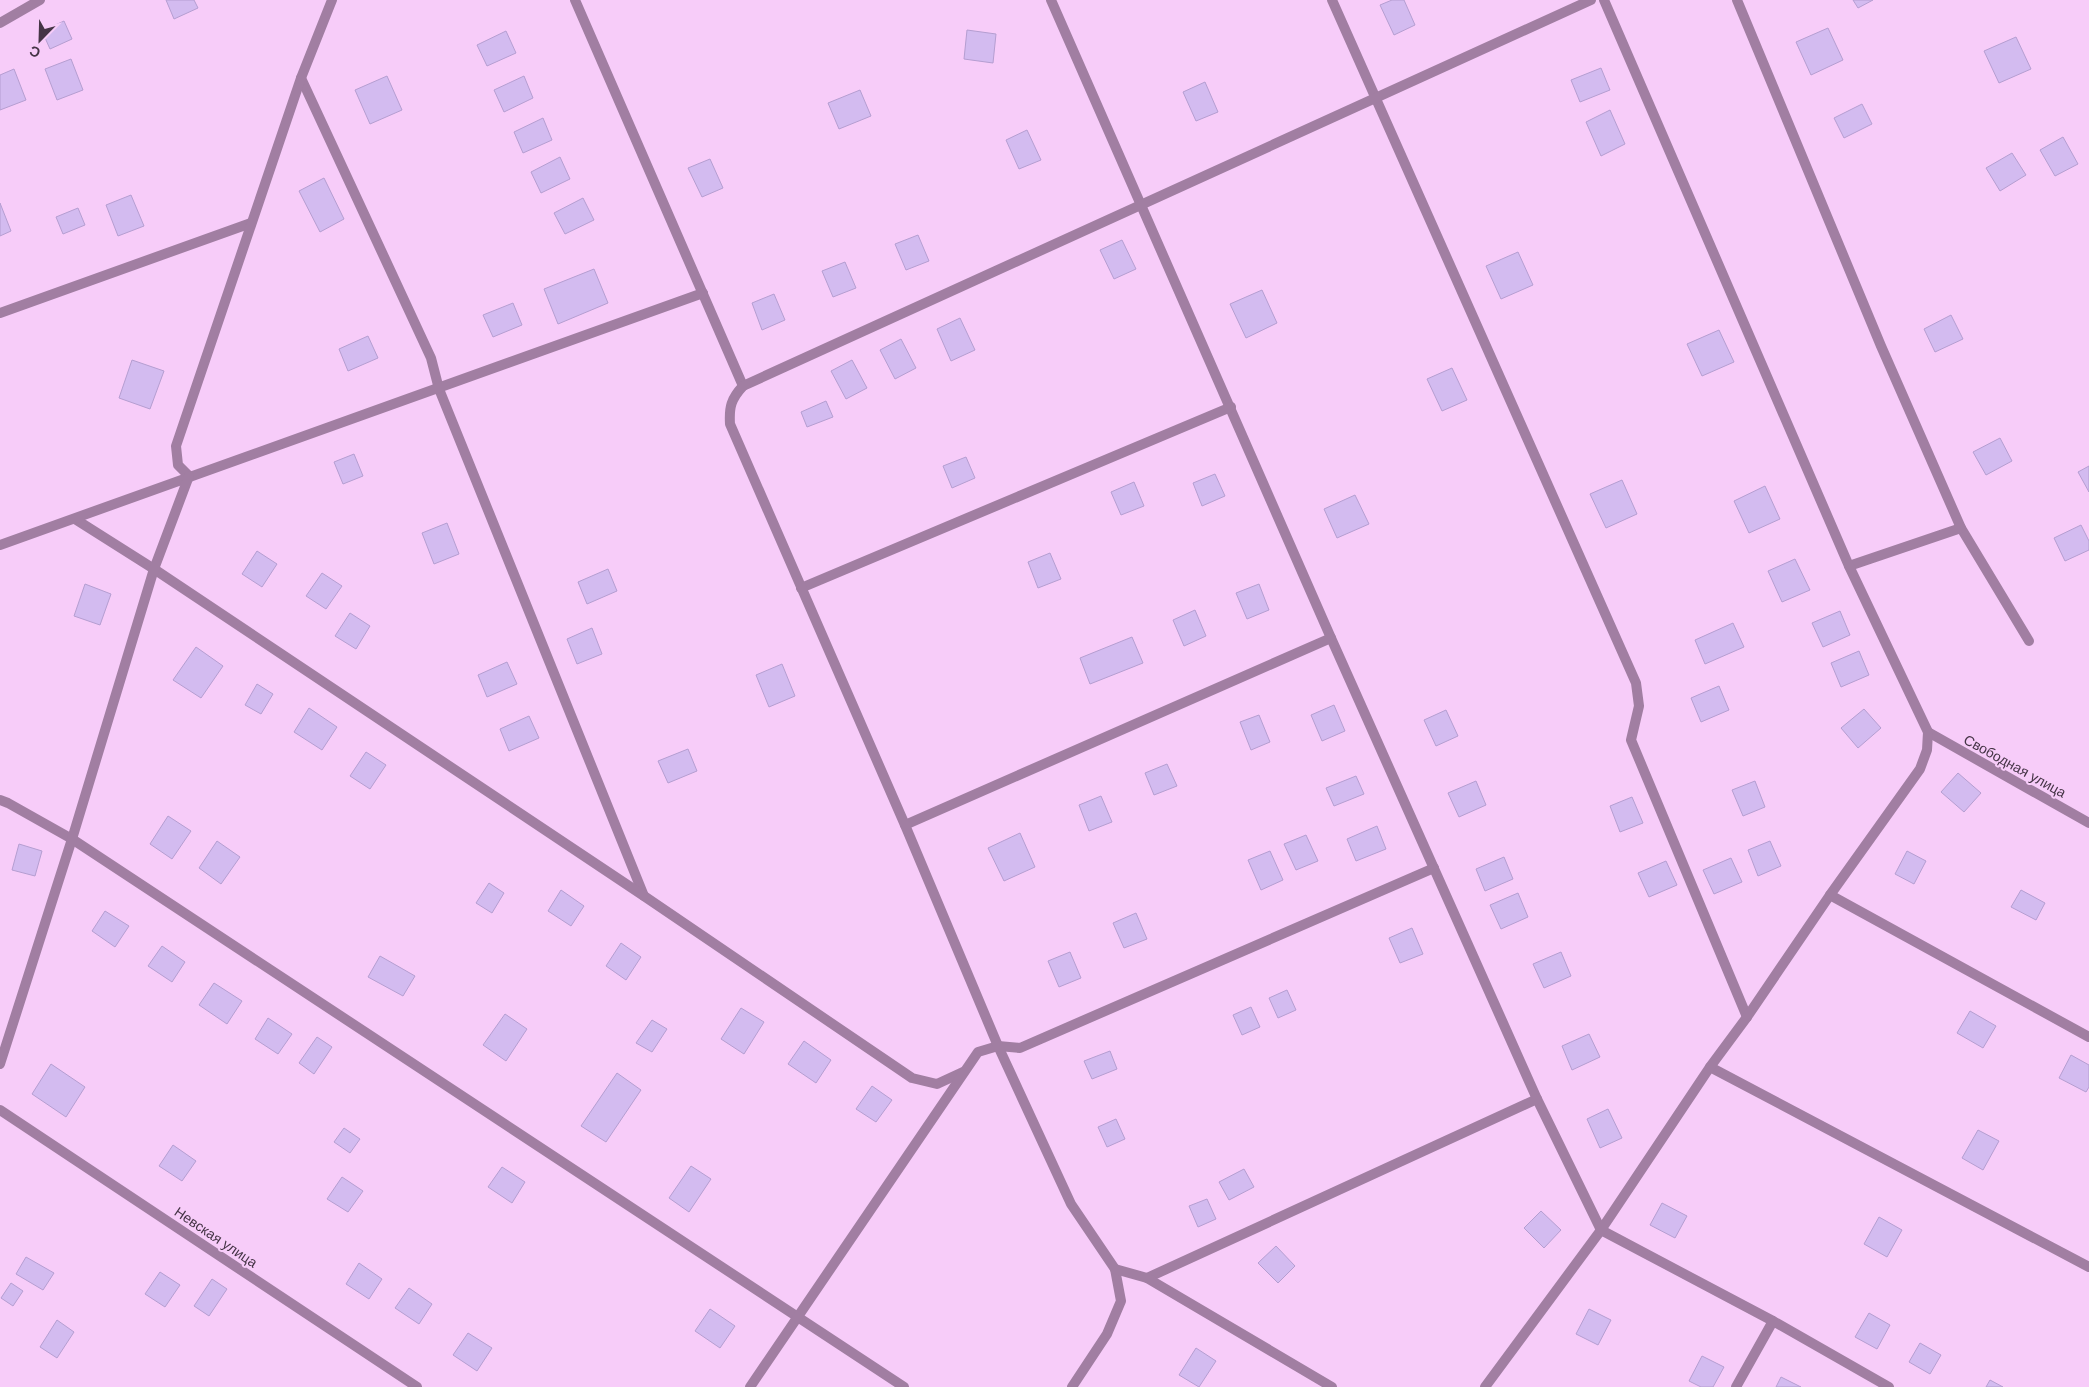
<svg xmlns="http://www.w3.org/2000/svg" width="2089" height="1387" font-family="Helvetica,sans-serif">
<style>
.building{fill:#d3bbf0;stroke:#b59ed1}
.lines{fill:none;stroke-linecap:round;stroke-linejoin:round}
.minor{stroke:#a17ea2;stroke-width:10}
.labels{text-anchor:middle;dominant-baseline:central;stroke-width:4;stroke-linejoin:round;paint-order:stroke}
.street-label{font-size:14px;fill:#453446;stroke:#f7ccf9}
</style>
<rect width="100%" height="100%" fill="#f7ccf9"/>
<!-- building -->
<g class="building">
<path d="M166 0H194L198 8 174 19Z"/>
<path d="M1392 0H1404L1415 25 1394 35 1380 5Z"/>
<path d="M1853 0H1873L1858 8Z"/>
<path d="M64 21 72 39 50 49 42 31Z"/>
<path d="M1828 28 1843 60 1811 75 1796 42Z"/>
<path d="M967 30 996 34 993 63 964 59Z"/>
<path d="M506 31 516 53 487 66 477 45Z"/>
<path d="M2016 37 2031 69 1999 83 1984 51Z"/>
<path d="M71 59 83 90 57 100 45 69Z"/>
<path d="M1601 68 1610 90 1580 102 1571 80Z"/>
<path d="M14 69 26 100 0 110V75Z"/>
<path d="M387 76 402 110 370 124 355 90Z"/>
<path d="M524 76 533 98 504 112 494 90Z"/>
<path d="M1205 82 1218 112 1196 121 1183 92Z"/>
<path d="M860 90 871 116 839 129 828 103Z"/>
<path d="M1862 104 1872 124 1844 138 1834 118Z"/>
<path d="M1610 110 1625 144 1601 156 1586 122Z"/>
<path d="M543 118 552 140 523 153 514 132Z"/>
<path d="M1027 130 1041 160 1019 169 1006 140Z"/>
<path d="M2063 137 2078 164 2055 176 2040 150Z"/>
<path d="M2012 153 2026 175 2000 191 1986 168Z"/>
<path d="M560 157 570 179 541 193 531 172Z"/>
<path d="M710 159 723 188 702 197 688 168Z"/>
<path d="M324 178 344 219 320 232 299 191Z"/>
<path d="M131 195 144 226 118 236 106 205Z"/>
<path d="M583 198 594 220 565 234 554 213Z"/>
<path d="M0 203 11 231 0 236Z"/>
<path d="M78 208 85 225 63 234 56 217Z"/>
<path d="M918 235 929 261 906 270 895 244Z"/>
<path d="M1122 240 1136 269 1114 279 1100 250Z"/>
<path d="M1518 252 1533 285 1501 299 1486 266Z"/>
<path d="M845 262 856 288 833 297 822 271Z"/>
<path d="M594 269 608 303 558 324 544 289Z"/>
<path d="M1262 290 1277 323 1246 338 1230 304Z"/>
<path d="M774 294 785 320 762 330 752 303Z"/>
<path d="M513 303 522 325 493 337 483 315Z"/>
<path d="M1951 315 1963 339 1935 352 1924 329Z"/>
<path d="M960 318 975 350 951 361 937 329Z"/>
<path d="M1719 330 1734 362 1702 376 1687 344Z"/>
<path d="M368 336 378 358 348 371 339 349Z"/>
<path d="M901 339 916 368 895 379 880 350Z"/>
<path d="M132 360 164 371 150 409 119 398Z"/>
<path d="M852 360 867 388 846 399 831 371Z"/>
<path d="M1452 368 1467 400 1442 411 1427 379Z"/>
<path d="M826 401 833 417 807 427 801 412Z"/>
<path d="M2000 438 2012 461 1986 475 1973 452Z"/>
<path d="M354 454 363 476 343 484 334 462Z"/>
<path d="M966 457 975 478 952 488 943 466Z"/>
<path d="M2089 466V492L2078 472Z"/>
<path d="M1215 474 1225 496 1202 506 1193 483Z"/>
<path d="M1622 480 1637 514 1606 528 1590 494Z"/>
<path d="M1134 482 1144 506 1121 515 1111 492Z"/>
<path d="M1765 486 1780 519 1749 533 1734 501Z"/>
<path d="M1355 495 1369 524 1337 538 1324 509Z"/>
<path d="M447 523 459 554 434 564 422 533Z"/>
<path d="M2081 525 2089 541V550L2065 561 2054 538Z"/>
<path d="M257 551 277 564 262 587 242 574Z"/>
<path d="M1050 553 1061 579 1038 588 1028 562Z"/>
<path d="M1795 559 1810 590 1782 602 1768 571Z"/>
<path d="M608 569 617 591 587 604 578 582Z"/>
<path d="M322 573 342 586 326 609 306 596Z"/>
<path d="M85 584 111 594 100 625 74 616Z"/>
<path d="M1259 584 1269 610 1247 619 1236 593Z"/>
<path d="M1195 610 1206 636 1184 646 1173 620Z"/>
<path d="M1840 611 1850 635 1823 647 1812 623Z"/>
<path d="M350 613 370 626 356 649 335 636Z"/>
<path d="M1733 623 1744 647 1705 664 1695 640Z"/>
<path d="M592 628 602 654 577 664 567 639Z"/>
<path d="M1132 637 1143 663 1090 684 1080 658Z"/>
<path d="M196 647 223 666 201 698 173 680Z"/>
<path d="M1859 651 1869 675 1841 687 1831 663Z"/>
<path d="M507 662 517 684 487 697 478 675Z"/>
<path d="M782 664 795 696 769 707 756 675Z"/>
<path d="M257 684 273 694 261 714 245 705Z"/>
<path d="M1719 686 1729 710 1701 722 1691 698Z"/>
<path d="M1334 705 1345 731 1322 741 1311 715Z"/>
<path d="M309 708 337 727 322 750 294 732Z"/>
<path d="M1864 709 1881 728 1858 748 1841 728Z"/>
<path d="M1446 710 1458 736 1436 746 1424 720Z"/>
<path d="M1259 715 1270 742 1251 750 1240 722Z"/>
<path d="M529 716 539 738 509 751 500 729Z"/>
<path d="M688 749 697 771 668 783 658 761Z"/>
<path d="M366 752 386 765 370 789 350 776Z"/>
<path d="M1167 764 1177 786 1154 795 1145 773Z"/>
<path d="M1958 773 1981 793 1964 812 1941 792Z"/>
<path d="M1356 776 1364 794 1334 806 1326 788Z"/>
<path d="M1476 781 1486 805 1459 817 1448 793Z"/>
<path d="M1755 781 1765 807 1743 816 1732 790Z"/>
<path d="M1101 796 1112 822 1089 831 1079 805Z"/>
<path d="M1632 797 1643 823 1620 832 1610 806Z"/>
<path d="M168 816 191 831 172 859 150 844Z"/>
<path d="M1377 826 1386 849 1356 861 1347 839Z"/>
<path d="M1020 833 1035 867 1004 881 988 848Z"/>
<path d="M1306 835 1318 861 1296 870 1284 844Z"/>
<path d="M217 841 240 857 221 884 199 868Z"/>
<path d="M1770 841 1781 866 1758 876 1748 850Z"/>
<path d="M19 844 42 851 35 876 12 870Z"/>
<path d="M1270 851 1283 880 1261 890 1248 860Z"/>
<path d="M1907 851 1926 861 1914 884 1895 874Z"/>
<path d="M1504 857 1513 879 1485 891 1476 869Z"/>
<path d="M1731 858 1742 882 1714 894 1703 870Z"/>
<path d="M1666 861 1677 885 1649 897 1638 873Z"/>
<path d="M489 883 504 893 492 913 476 903Z"/>
<path d="M561 890 584 906 571 926 548 911Z"/>
<path d="M2021 890 2045 903 2036 920 2011 907Z"/>
<path d="M1518 893 1528 917 1501 929 1490 905Z"/>
<path d="M105 911 129 926 115 947 92 931Z"/>
<path d="M1136 913 1147 939 1124 948 1113 923Z"/>
<path d="M1412 928 1423 954 1400 963 1389 938Z"/>
<path d="M621 943 641 957 626 980 606 966Z"/>
<path d="M162 946 185 962 172 982 148 966Z"/>
<path d="M1070 952 1081 978 1059 987 1048 961Z"/>
<path d="M1561 952 1571 976 1544 988 1533 964Z"/>
<path d="M380 956 415 976 403 996 368 977Z"/>
<path d="M214 983 242 1001 227 1024 199 1005Z"/>
<path d="M1287 990 1296 1010 1278 1018 1269 998Z"/>
<path d="M1251 1007 1260 1027 1242 1035 1233 1015Z"/>
<path d="M741 1008 764 1022 744 1054 721 1039Z"/>
<path d="M1970 1011 1996 1026 1983 1048 1957 1033Z"/>
<path d="M505 1014 527 1029 506 1061 483 1045Z"/>
<path d="M268 1018 292 1034 278 1054 255 1039Z"/>
<path d="M652 1020 667 1029 652 1052 636 1043Z"/>
<path d="M1589 1034 1600 1057 1572 1070 1562 1046Z"/>
<path d="M317 1037 332 1047 314 1074 299 1063Z"/>
<path d="M804 1041 831 1060 816 1083 788 1064Z"/>
<path d="M1110 1051 1117 1069 1092 1079 1084 1061Z"/>
<path d="M2071 1055 2089 1065V1087L2086 1092 2059 1078Z"/>
<path d="M51 1064 85 1087 66 1117 32 1094Z"/>
<path d="M617 1073 641 1090 606 1142 581 1126Z"/>
<path d="M872 1086 892 1100 876 1122 856 1109Z"/>
<path d="M1608 1109 1622 1138 1600 1148 1587 1119Z"/>
<path d="M1116 1119 1125 1139 1107 1147 1098 1127Z"/>
<path d="M344 1128 360 1139 350 1153 334 1142Z"/>
<path d="M1978 1130 1999 1141 1983 1170 1962 1158Z"/>
<path d="M173 1145 196 1161 182 1181 159 1166Z"/>
<path d="M691 1166 711 1179 689 1212 669 1198Z"/>
<path d="M502 1167 525 1182 512 1203 488 1187Z"/>
<path d="M1244 1169 1254 1187 1229 1200 1219 1182Z"/>
<path d="M342 1177 363 1191 348 1212 327 1199Z"/>
<path d="M1207 1199 1216 1219 1198 1227 1189 1206Z"/>
<path d="M1662 1203 1687 1216 1675 1238 1650 1225Z"/>
<path d="M1541 1211 1561 1230 1544 1248 1524 1228Z"/>
<path d="M1879 1217 1902 1230 1887 1257 1864 1244Z"/>
<path d="M1276 1246 1295 1266 1278 1283 1258 1263Z"/>
<path d="M26 1257 54 1273 43 1290 16 1274Z"/>
<path d="M359 1263 382 1279 369 1299 346 1284Z"/>
<path d="M160 1272 180 1285 165 1307 145 1294Z"/>
<path d="M212 1279 227 1289 209 1316 194 1306Z"/>
<path d="M11 1283 23 1291 13 1306 1 1298Z"/>
<path d="M409 1288 432 1304 419 1324 395 1308Z"/>
<path d="M710 1309 735 1326 720 1348 695 1331Z"/>
<path d="M1589 1309 1611 1320 1598 1345 1576 1334Z"/>
<path d="M1869 1313 1890 1325 1877 1349 1855 1337Z"/>
<path d="M57 1320 74 1332 57 1358 40 1347Z"/>
<path d="M468 1333 492 1348 477 1371 453 1355Z"/>
<path d="M1920 1343 1941 1355 1930 1374 1909 1362Z"/>
<path d="M1196 1348 1216 1361 1199 1387 1179 1375Z"/>
<path d="M1702 1356 1724 1367 1713 1387H1701L1689 1381Z"/>
<path d="M1781 1377 1801 1387H1776Z"/>
<path d="M1990 1380 2003 1387H1986Z"/>
</g>
<g class="lines">
<!-- minor -->
<g class="minor">
<path d="M575 0 743 386"/>
<path d="M1051 0 1331 638 1537 1099 1601 1230 1773 1321 1889 1387"/>
<path d="M1332 0 1636 683 1639 706 1631 740 1747 1017"/>
<path d="M1737 0 1881 346 1961 528 2029 641"/>
<path d="M0 23 40 0"/>
<path d="M301 78 431 358 439 389 644 896"/>
<path d="M0 313 251 223"/>
<path d="M189 476 178 465 176 446 301 78 332 0"/>
<path d="M75 519 154 569 644 896 912 1078 937 1084 963 1072"/>
<path d="M0 545 703 293"/>
<path d="M1849 566 1961 528"/>
<path d="M801 588 1231 407"/>
<path d="M1928 732 2089 823"/>
<path d="M0 800 8 803 72 839 904 1387"/>
<path d="M905 825 1331 638"/>
<path d="M1830 895 2089 1037"/>
<path d="M0 1064 72 839 154 569 189 476"/>
<path d="M1710 1067 2089 1267"/>
<path d="M0 1110 417 1387"/>
<path d="M1147 1278 1537 1099"/>
<path d="M750 1387 978 1052 998 1046 1020 1048 1434 868"/>
<path d="M1072 1387 1107 1334 1121 1301 1115 1269"/>
<path d="M1332 1387 1147 1278 1115 1269 1071 1204 998 1046 905 825 730 424C729 407 731 399 743 386L1591 0"/>
<path d="M1485 1387 1601 1230 1710 1067 1747 1017 1830 895 1920 769 1927 750 1928 732 1849 566 1604 0"/>
<path d="M1736 1387 1773 1321"/>
</g>
</g>
<g class="labels">
<!-- street labels -->
<g class="street-label">
<text transform="translate(2015 766) rotate(29)">Свободная улица</text>
<text transform="translate(216 1237) rotate(34)">Невская улица</text>
</g>
</g>
<!-- north arrow -->
<g transform="translate(40 40) rotate(203)" stroke="#f7ccf9" stroke-width="4" paint-order="stroke">
<path d="M0-4L9 19L0 12L-9 19Z" fill="#453446"/>
<text y="-8" font-size="14" font-weight="bold" text-anchor="middle" fill="#453446">С</text>
</g>
</svg>
